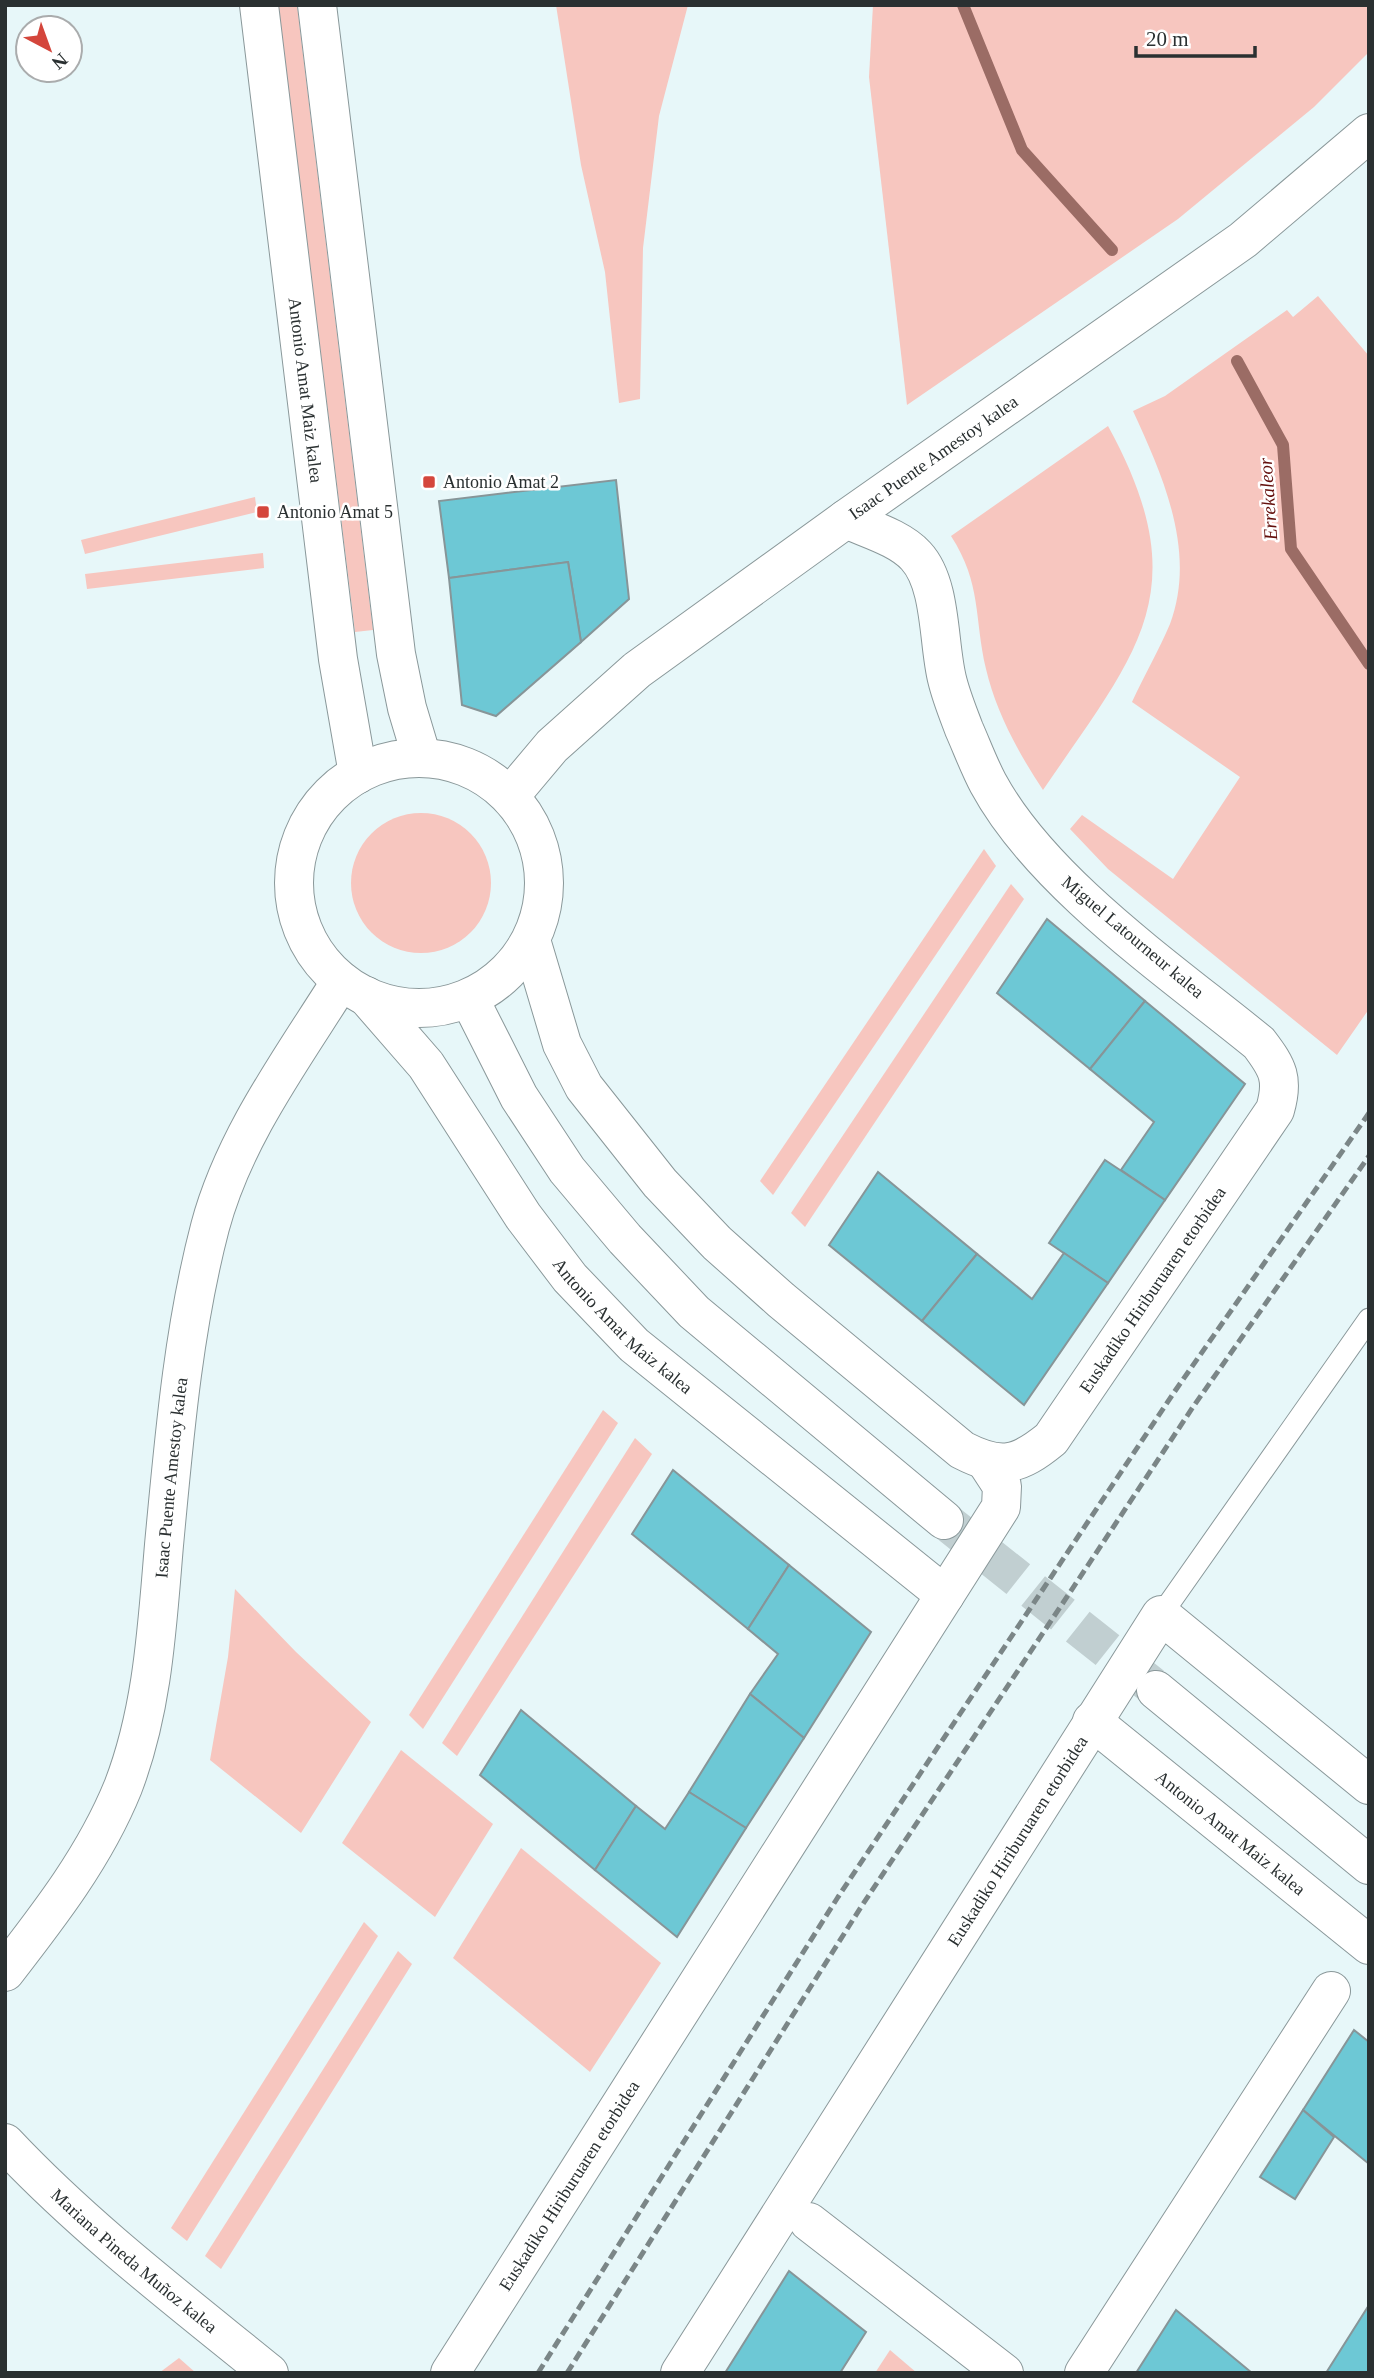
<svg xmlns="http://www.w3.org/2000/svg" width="1374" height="2378" font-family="'Times New Roman',serif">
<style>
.green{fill:#f7c6bf}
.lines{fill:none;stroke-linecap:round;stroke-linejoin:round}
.stream{stroke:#9b6c65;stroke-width:12}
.building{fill:#6dc8d5;stroke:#879598;stroke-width:2}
.street-tunnel{stroke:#c1cfd1;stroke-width:38;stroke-dasharray:38 19;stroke-linecap:butt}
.lane-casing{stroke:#8a989a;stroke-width:23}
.street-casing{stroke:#8a989a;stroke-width:40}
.lane{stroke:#fff;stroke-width:21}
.street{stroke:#fff;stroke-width:38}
.rail{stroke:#7b8687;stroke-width:5;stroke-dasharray:10 5;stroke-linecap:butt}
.poi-dot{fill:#d4463c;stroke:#fff;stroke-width:2.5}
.labels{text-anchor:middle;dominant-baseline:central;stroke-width:5;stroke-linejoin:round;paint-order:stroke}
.street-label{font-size:18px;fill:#2a3031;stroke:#fff}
.poi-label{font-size:18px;fill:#2a3031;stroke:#fff;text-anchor:start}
.water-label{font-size:19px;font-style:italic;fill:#640f0c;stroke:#fff}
</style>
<rect width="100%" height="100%" fill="#e7f7f9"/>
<!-- green -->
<g class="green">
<path d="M278 5H297L373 630 355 632Z"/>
<path d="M556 5H688L659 116 643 248 640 399 619 403 605 272 581 165Z"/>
<path d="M873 5H1369V52L1314 107 1178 219 907 405 869 77Z"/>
<path d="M1318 296 1369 356V1009L1337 1055 1108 869 1070 829 1082 815 1173 879 1240 777 1132 702C1144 676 1159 650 1170 624 1197 552 1163 476 1133 411L1165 396 1287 310 1293 317Z"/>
<path d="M1108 426C1199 592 1137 652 1043 790 1019 754 996 712 986 669 974 618 982 584 951 536Z"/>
<path d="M255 497 257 512 85 554 81 540Z"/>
<path d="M263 553 264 568 87 589 85 574Z"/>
<circle cx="421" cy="883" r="70"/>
<path d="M984 849 996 866 773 1195 760 1181Z"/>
<path d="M1011 884 1024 899 805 1227 791 1213Z"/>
<path d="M603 1410 618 1423 423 1729 409 1715Z"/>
<path d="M635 1438 652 1454 457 1756 442 1743Z"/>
<path d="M235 1589 296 1652 371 1722 301 1833 210 1760 228 1657Z"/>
<path d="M401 1750 493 1824 435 1917 342 1843Z"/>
<path d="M521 1848 661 1963 590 2072 453 1958Z"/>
<path d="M364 1922 378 1936 187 2241 171 2228Z"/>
<path d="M398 1951 412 1964 221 2269 205 2256Z"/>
<path d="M890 2350 917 2373H875Z"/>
<path d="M179 2358 196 2373H159Z"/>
</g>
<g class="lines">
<!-- stream -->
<g class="stream">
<path d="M963 5 1022 150 1112 250"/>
<path d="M1237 361 1283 445 1291 549 1369 664"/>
</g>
</g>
<!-- building -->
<g class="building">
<path d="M616 480 629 599 581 642 568 562 449 578 439 501Z"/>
<path d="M568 562 581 642 496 716 462 705 449 578Z"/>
<path d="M1047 919 1145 1001 1090 1069 997 993Z"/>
<path d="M1145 1001 1245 1084 1165 1200 1121 1170 1154 1122 1090 1069Z"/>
<path d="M1105 1160 1165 1200 1108 1283 1049 1243Z"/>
<path d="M878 1172 977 1254 922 1321 829 1245Z"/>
<path d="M1064 1253 1108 1283 1024 1405 922 1321 977 1254 1032 1299Z"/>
<path d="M673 1470 789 1565 748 1629 632 1534Z"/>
<path d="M789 1565 871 1632 804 1738 750 1694 778 1654 748 1629Z"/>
<path d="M750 1694 804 1738 746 1828 689 1792Z"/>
<path d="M521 1710 636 1806 595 1870 480 1775Z"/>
<path d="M689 1792 746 1828 677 1937 595 1870 636 1806 665 1829Z"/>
<path d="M1354 2030 1369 2042V2164L1303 2110Z"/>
<path d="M1303 2110 1334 2137 1295 2199 1260 2177Z"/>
<path d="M789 2271 866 2332 840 2373H725Z"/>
<path d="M1369 2305V2373H1326Z"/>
<path d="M1176 2310 1252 2373H1136Z"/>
</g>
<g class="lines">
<!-- street-tunnel -->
<path class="street-tunnel" d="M944 1520 1155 1688"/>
<defs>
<path id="lane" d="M1161 1615 1369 1319"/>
<g id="street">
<path id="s1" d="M259 5 338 659 358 774"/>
<path d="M317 5 396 654 407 708 422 758"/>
<circle cx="419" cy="883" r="125"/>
<path id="s2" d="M510 796 552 746 637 670 846 519 1243 240 1369 133"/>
<path id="s3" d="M531 940 562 1044 584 1087 660 1183 717 1243 781 1300 962 1450C1001 1470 1018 1466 1051 1439L1275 1110C1284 1079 1278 1068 1259 1043 1171 971 1042 883 988 783 979 766 972 747 964 729 958 713 951 696 947 679 938 643 942 584 916 556 900 538 868 529 846 519"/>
<path id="s4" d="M366 996 426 1065 523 1216 570 1278 634 1345 945 1595"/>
<path d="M469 998 519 1097 567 1170 625 1239 694 1312 944 1520"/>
<path d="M1156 1690 1369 1865"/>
<path id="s5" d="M1092 1721 1369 1945"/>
<path id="s6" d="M5 1972C50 1914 95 1856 123 1787 153 1709 157 1627 164 1545 174 1439 183 1330 210 1227 234 1137 292 1059 341 981"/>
<path id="s7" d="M5 2143C85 2228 178 2299 269 2373"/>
<path d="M809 2222 1004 2373"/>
<path id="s8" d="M450 2373 1001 1507 1002 1486 987 1463"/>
<path id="s9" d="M680 2373 1161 1615 1369 1785"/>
<path d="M1084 2373 1331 1991"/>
</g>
</defs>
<!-- lane casing -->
<use href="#lane" class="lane-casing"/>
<!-- street casing -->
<use href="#street" class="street-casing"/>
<!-- lane -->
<use href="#lane" class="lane"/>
<!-- street -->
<use href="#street" class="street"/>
<!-- rail -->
<g class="rail">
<path d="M538 2373 838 1897 1175 1391 1369 1113"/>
<path d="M567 2373 861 1907 1193 1407 1369 1156"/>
</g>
</g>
<!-- markers -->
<g class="poi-dot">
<rect x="422" y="475" width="14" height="14" rx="3.5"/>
<rect x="256" y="505" width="14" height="14" rx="3.5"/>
</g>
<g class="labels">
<!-- street labels -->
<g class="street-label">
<text stroke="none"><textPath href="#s1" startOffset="388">Antonio Amat Maiz kalea</textPath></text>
<text stroke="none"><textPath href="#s2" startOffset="544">Isaac Puente Amestoy kalea</textPath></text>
<text transform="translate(1133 937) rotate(40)">Miguel Latourneur kalea</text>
<text stroke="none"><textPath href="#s3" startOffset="961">Euskadiko Hiriburuaren etorbidea</textPath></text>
<text stroke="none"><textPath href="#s4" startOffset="420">Antonio Amat Maiz kalea</textPath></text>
<text stroke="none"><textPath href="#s6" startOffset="534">Isaac Puente Amestoy kalea</textPath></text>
<text stroke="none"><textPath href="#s5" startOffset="178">Antonio Amat Maiz kalea</textPath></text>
<text stroke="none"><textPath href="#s9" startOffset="630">Euskadiko Hiriburuaren etorbidea</textPath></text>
<text stroke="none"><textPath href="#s8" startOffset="222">Euskadiko Hiriburuaren etorbidea</textPath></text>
<text stroke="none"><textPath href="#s7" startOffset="175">Mariana Pineda Muñoz kalea</textPath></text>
</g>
<!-- poi labels -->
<g class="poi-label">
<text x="443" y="482">Antonio Amat 2</text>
<text x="277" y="512">Antonio Amat 5</text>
</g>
<!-- water labels -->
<g class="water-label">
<text transform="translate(1268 499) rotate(-94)">Errekaleor</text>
</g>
</g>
<!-- border -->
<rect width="1374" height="2378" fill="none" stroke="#2a3031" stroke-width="14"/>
<!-- north arrow -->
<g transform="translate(49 49) rotate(139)"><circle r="33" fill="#ffffff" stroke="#aaacad" stroke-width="2"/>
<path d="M0-5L12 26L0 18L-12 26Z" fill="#d4463c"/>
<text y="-10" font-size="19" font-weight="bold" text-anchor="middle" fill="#2a3031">N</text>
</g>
<!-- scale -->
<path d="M1136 46v10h119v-10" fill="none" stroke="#2a3031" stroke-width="3.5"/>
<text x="1146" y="46" font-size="21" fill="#2a3031" stroke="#ffffff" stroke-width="5" paint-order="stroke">20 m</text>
</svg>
